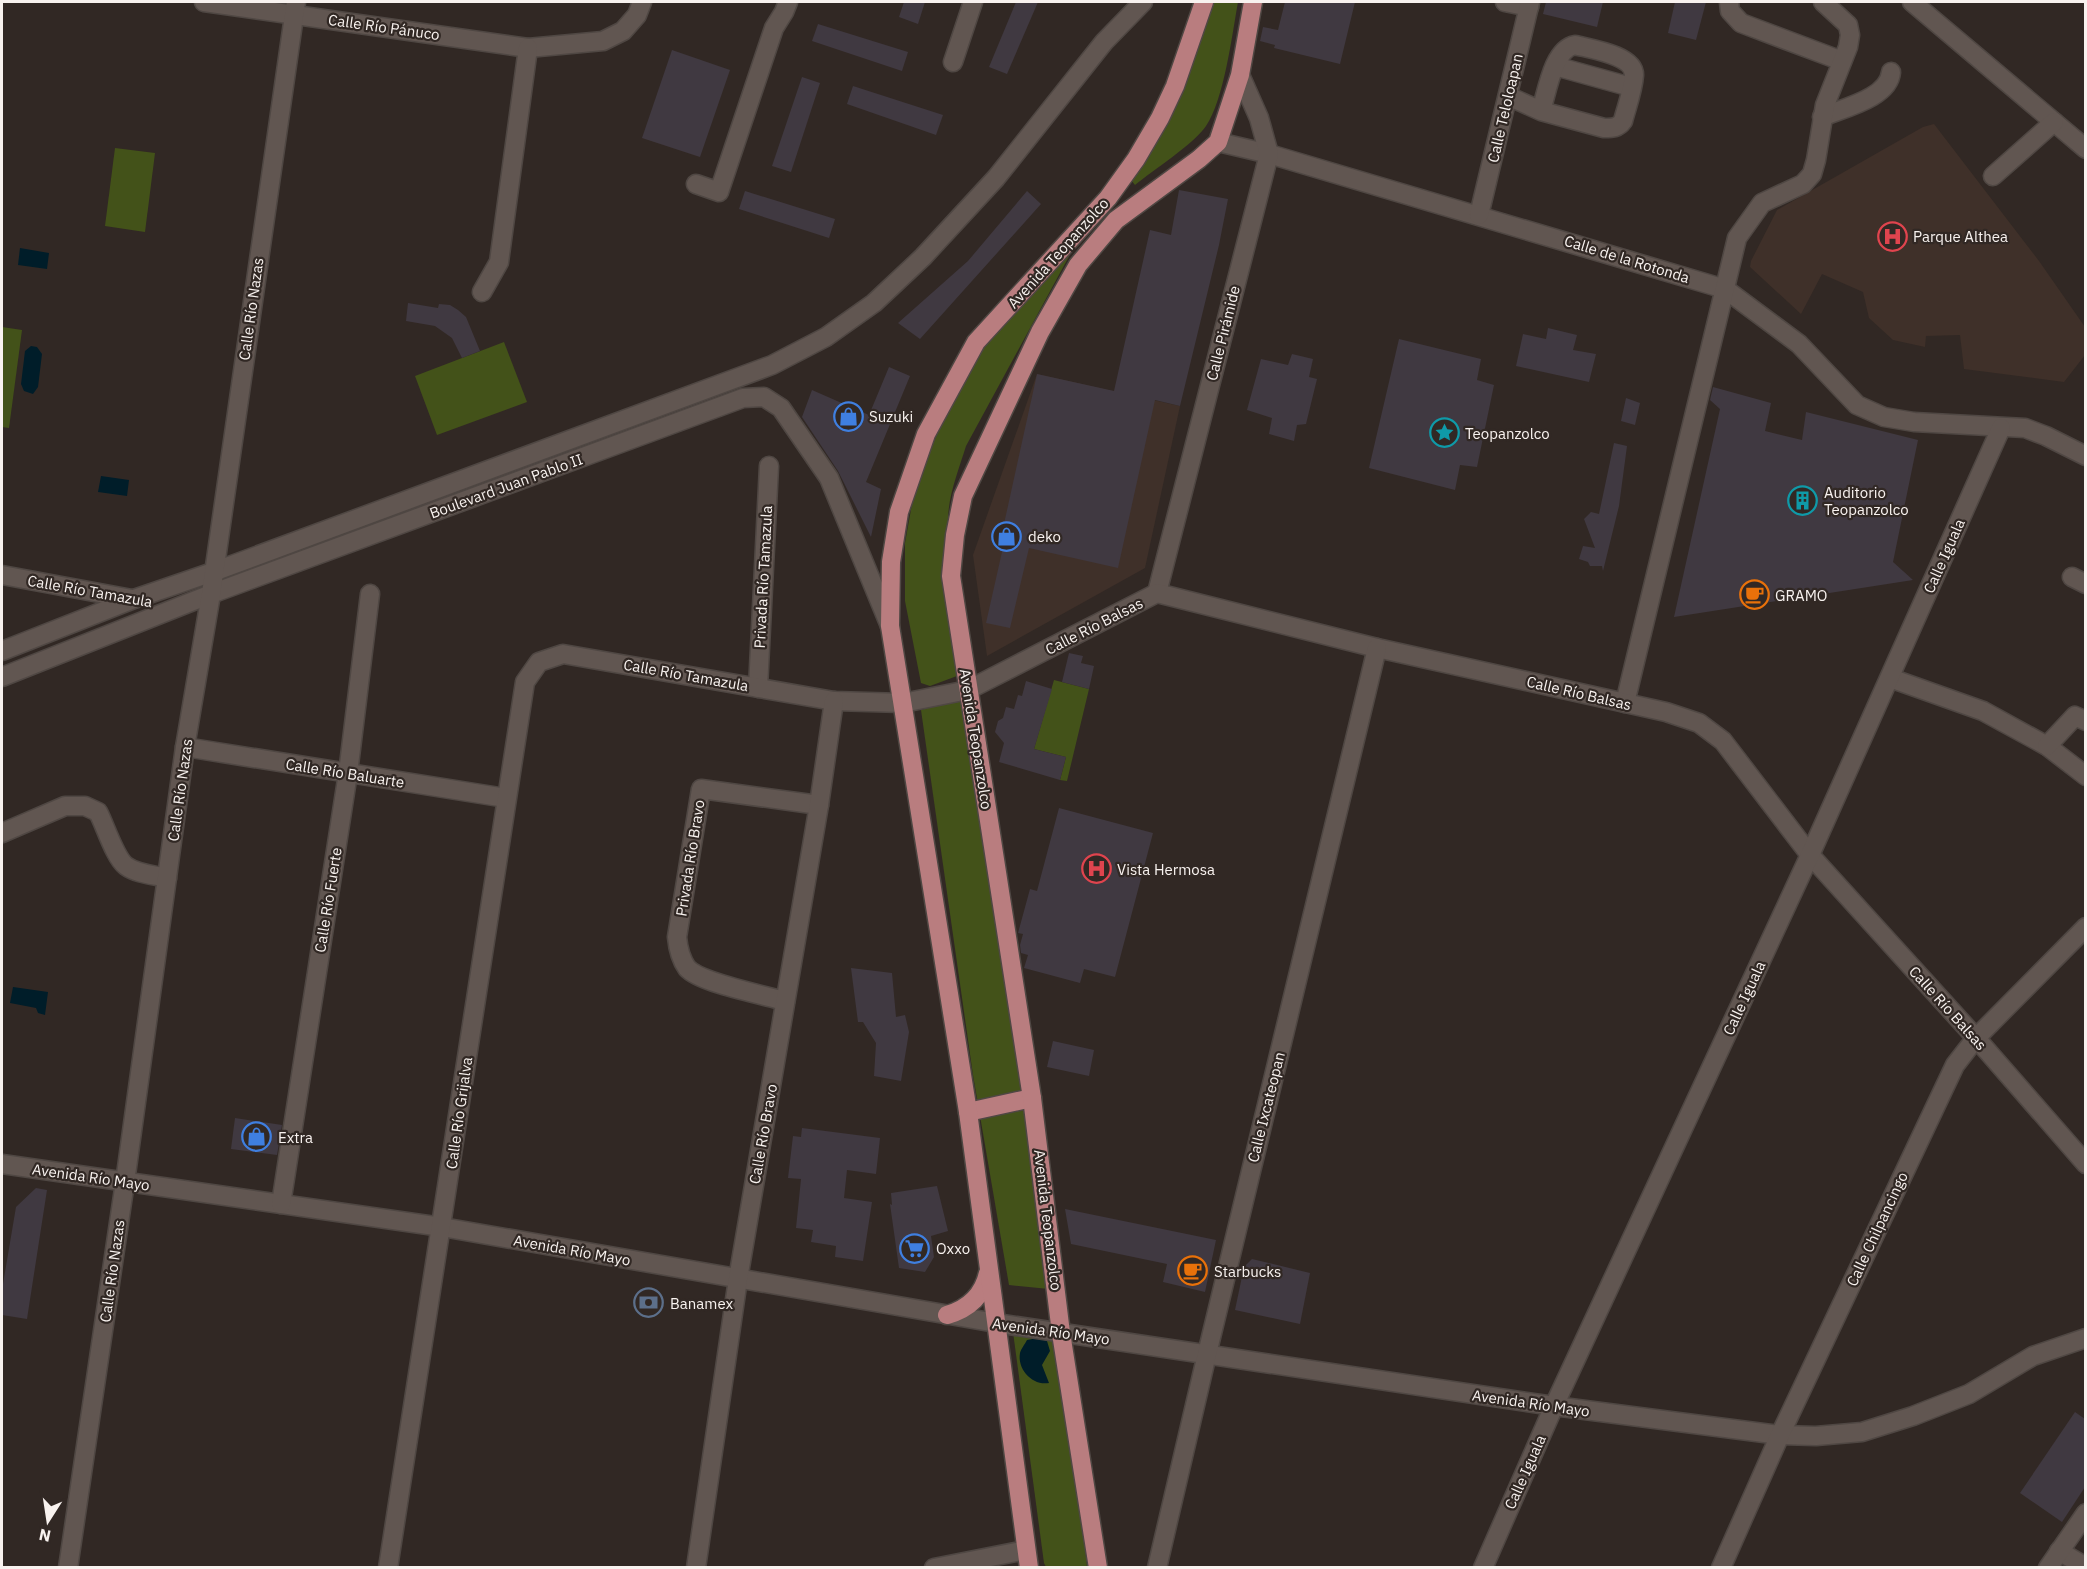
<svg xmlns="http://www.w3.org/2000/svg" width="2087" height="1569" font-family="'IBM Plex Sans',sans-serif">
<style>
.built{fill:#3f3029}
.green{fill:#435219}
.water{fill:#001d29}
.building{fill:#403941}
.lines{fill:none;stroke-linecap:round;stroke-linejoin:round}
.minor-casing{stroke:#4f4743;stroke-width:21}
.major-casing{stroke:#4f4743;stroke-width:21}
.minor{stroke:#615651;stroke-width:18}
.major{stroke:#b97d7f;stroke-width:18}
.labels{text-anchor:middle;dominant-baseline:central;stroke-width:4.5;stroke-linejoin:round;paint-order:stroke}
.street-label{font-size:15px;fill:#f8f2ef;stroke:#312824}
.poi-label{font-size:15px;fill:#f8f2ef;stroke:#312824;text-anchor:start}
</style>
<rect width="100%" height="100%" fill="#312824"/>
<!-- built -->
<g class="built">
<path d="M1934 124 2039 261 2085 327V355L2064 382 1964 369 1960 335 1926 336 1925 347 1893 340 1869 318 1863 292 1822 274 1801 314 1750 267 1751 261 1777 210 1923 127Z"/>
<path d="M1037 374 1180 406 1145 568 987 656 973 555Z"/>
</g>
<!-- green -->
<g class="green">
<path d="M1212 2H1238C1232 35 1224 100 1206 126 1195 143 1152 171 1135 185L1131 180 1155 145 1175 109Z"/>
<path d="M115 148 155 153 145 232 105 226Z"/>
<path d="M1079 238 966 446C959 469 949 493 948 518 943 568 955 620 961 669L957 676 930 686 921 683 905 601V543L912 504 930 452 945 414 984 342Z"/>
<path d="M2 327 22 330 9 428 2 427Z"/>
<path d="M504 342 527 402 437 435 415 376Z"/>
<path d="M1054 680 1089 689 1067 781 1060 780 1066 757 1034 749Z"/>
<path d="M964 696 1010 990 1049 1289 1009 1285 973 1075 921 710Z"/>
<path d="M1013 1332 1055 1338 1080 1498 1087 1567H1046L1044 1563Z"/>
</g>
<!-- water -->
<g class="water">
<path d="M20 248 49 253 47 269 18 265Z"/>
<path d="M31 346 37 347 42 354 38 387 33 394 24 391 21 384 25 351Z"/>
<path d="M101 476 129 480 127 496 98 492Z"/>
<path d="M13 987 48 992 45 1015 38 1013 36 1008 10 1003Z"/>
<path d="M1038 1338 1047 1341 1050 1351 1042 1365 1049 1383C1033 1386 1017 1370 1020 1353 1021 1349 1025 1344 1027 1340Z"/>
</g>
<!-- building -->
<g class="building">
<path d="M904 2H925L918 24 899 17Z"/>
<path d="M1016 2H1038L1007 74 989 67Z"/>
<path d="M1285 2H1355L1340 64 1274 48 1275 45 1260 41 1263 27 1278 30Z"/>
<path d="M1546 2H1603L1597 27 1543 14Z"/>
<path d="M1675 2H1706L1696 40 1668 33Z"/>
<path d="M818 24 908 52 902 71 812 41Z"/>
<path d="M672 50 730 70 700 157 642 138Z"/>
<path d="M802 77 820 83 791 172 772 166Z"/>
<path d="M853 86 943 115 936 135 847 104Z"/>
<path d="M1179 190 1228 199 1219 245 1180 406 1155 400 1118 568 1029 548 1010 628 986 623 1004 543 1000 542 1037 374 1114 391 1150 230 1171 235Z"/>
<path d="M745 191 835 219 829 238 739 209Z"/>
<path d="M1027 191 1041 204 920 339 898 323 968 261Z"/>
<path d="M408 303 438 308 439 304 450 305 458 310 466 317 480 351 462 358 452 338 435 326 406 321Z"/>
<path d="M1548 328 1577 335 1573 350 1596 354 1589 382 1516 366 1523 334 1546 339Z"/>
<path d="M1399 339 1481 359 1477 380 1494 385 1477 467 1460 465 1455 490 1369 468Z"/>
<path d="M1292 354 1313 359 1309 377 1317 379 1306 424 1297 425 1294 441 1269 434 1272 418 1247 410 1261 359 1288 365Z"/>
<path d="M889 367 910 376 866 482 881 489 871 537 838 471 802 417 812 390 869 415Z"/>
<path d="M1713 387 1771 403 1765 431 1802 440 1806 412 1918 440 1893 562 1913 580 1674 617 1720 409 1710 400Z"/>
<path d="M1626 398 1640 403 1635 425 1621 421Z"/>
<path d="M1614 443 1627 446 1619 506 1603 571 1602 566H1590L1588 562 1579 559 1583 546 1595 548 1584 519 1591 512 1599 514Z"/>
<path d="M1069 653 1083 656 1081 663 1094 666 1089 689 1062 682Z"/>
<path d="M1026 681 1052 689 1034 749 1066 757 1060 780 999 762 1004 743 995 732 998 721 1003 718 1006 707 1014 709 1018 695 1022 696Z"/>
<path d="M1059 808 1153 833 1115 977 1084 969 1080 983 1024 968 1028 955 1021 953 1020 945 1023 934 1018 933 1030 889 1037 891Z"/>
<path d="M851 968 892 973 896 1017 905 1015 909 1032 901 1081 874 1076 876 1043 863 1022H858Z"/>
<path d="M1053 1041 1094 1050 1089 1076 1047 1067Z"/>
<path d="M235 1118 282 1125 277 1155 231 1149Z"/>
<path d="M802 1128 880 1138 876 1174 847 1170 844 1198 872 1202 863 1261 835 1257 836 1246 811 1242 813 1230 796 1228 801 1179 788 1178 793 1136 801 1137Z"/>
<path d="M937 1186 948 1231 931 1236 934 1257 925 1272 899 1268 890 1204 892 1205 891 1193Z"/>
<path d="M36 1188 47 1190 27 1319 2 1315V1283L3 1284 16 1207Z"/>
<path d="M1065 1209 1216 1240 1205 1292 1163 1282 1167 1264 1071 1244Z"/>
<path d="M1252 1259 1310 1273 1300 1324 1235 1310 1244 1267Z"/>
<path d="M2075 1412 2085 1419V1487L2062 1522 2020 1493Z"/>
</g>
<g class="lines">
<defs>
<g id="minor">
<path d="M204 2 528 48 603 41 623 31 637 15 642 2"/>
<path d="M1505 2 1529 7"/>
<path d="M1729 2 1730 11 1741 23 1842 61"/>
<path d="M1912 2 2086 149"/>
<path d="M953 62 973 2"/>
<path d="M1555 66 1631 87"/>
<path d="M1508 96 1541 111 1604 128C1613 128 1618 128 1623 121 1627 106 1633 90 1634 75 1634 55 1590 49 1575 45 1553 49 1547 92 1541 111"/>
<path d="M1822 117C1843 108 1889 98 1891 72"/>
<path d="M1218 142 1269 154 1725 289 1799 344 1857 405 1884 417 1914 422 2025 428 2046 436 2086 456"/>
<path d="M1993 176 2054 122"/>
<path d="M696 184 719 192 774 28 784 12 788 2"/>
<path d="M1479 215 1530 2"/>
<path d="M482 292 499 262 528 48"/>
<path d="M2 575 132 599"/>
<path d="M2072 577 2086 584"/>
<path d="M1157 593 1269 154 1259 118 1240 75"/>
<path d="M2 651 134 599 213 572 772 365 826 337 874 303 923 257 996 178 1104 42 1143 2"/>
<path d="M2 677 211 594 743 398 764 397 781 408 829 478 890 626"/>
<path d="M1890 678 1983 711 2047 746 2086 776"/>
<path d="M758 688 769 466"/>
<path d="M1625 703 1737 238 1762 203 1803 184 1812 174 1816 160 1825 105 1848 47 1850 35 1848 25 1823 2"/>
<path d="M2047 746 2075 716 2086 721"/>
<path d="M185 747 506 798"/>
<path d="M2 833 65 806H85L98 812C105 825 115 858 126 866 137 874 154 875 167 878"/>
<path d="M785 1001C764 995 700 983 687 968 680 958 678 948 677 937L701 789 819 805"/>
<path d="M2 1164 442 1227 996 1323 1554 1406 1780 1435 1816 1436 1862 1432 1913 1416 1969 1394 2033 1356 2086 1338"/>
<path d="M281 1204 348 773 370 594"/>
<path d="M2059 1551 2086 1567"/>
<path d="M68 1568 125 1182 185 747 211 594 296 2"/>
<path d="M388 1568 525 682 539 662 563 654 834 701 903 703 968 690 1157 593 1377 648 1666 712 1699 723 1723 741 1810 855 1976 1038 2086 1164"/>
<path d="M696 1568 738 1279 819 805 834 701"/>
<path d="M934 1568 1026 1550"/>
<path d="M1157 1568 1207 1354 1377 648"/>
<path d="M1483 1568 1554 1406 1810 855 2001 428"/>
<path d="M1721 1568 1780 1435 1955 1065 1976 1038 2086 927"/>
<path d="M2048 1568 2086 1513"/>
</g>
<g id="major">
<path d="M968 1112 1032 1098"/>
<path d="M947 1315C968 1309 983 1296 988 1273"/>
<path d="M1029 1568 968 1112 890 626 891 562 899 512 926 434 976 342 1108 198 1136 159 1160 118 1175 86 1204 2"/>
<path d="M1098 1568 1061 1333 1032 1098 951 576 955 535 963 496 1040 332 1078 265 1116 220 1199 159 1218 142 1240 75 1253 2"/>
</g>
</defs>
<!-- minor casing -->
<use href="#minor" class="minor-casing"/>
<!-- major casing -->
<use href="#major" class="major-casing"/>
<!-- minor -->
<use href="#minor" class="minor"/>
<!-- major -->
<use href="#major" class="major"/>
</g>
<!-- icons -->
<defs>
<symbol id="hospital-ring" viewBox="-11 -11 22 22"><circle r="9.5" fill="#312824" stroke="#e0444e" stroke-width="1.5"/><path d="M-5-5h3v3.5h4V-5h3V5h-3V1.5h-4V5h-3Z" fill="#e0444e"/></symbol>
<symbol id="shop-ring" viewBox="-11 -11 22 22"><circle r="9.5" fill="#312824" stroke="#3f7fe0" stroke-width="1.5"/><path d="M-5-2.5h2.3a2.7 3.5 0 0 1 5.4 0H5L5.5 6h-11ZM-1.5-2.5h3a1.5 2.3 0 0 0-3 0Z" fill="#3f7fe0"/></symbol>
<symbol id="sight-ring" viewBox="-11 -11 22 22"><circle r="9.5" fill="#312824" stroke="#0f9aa8" stroke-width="1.5"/><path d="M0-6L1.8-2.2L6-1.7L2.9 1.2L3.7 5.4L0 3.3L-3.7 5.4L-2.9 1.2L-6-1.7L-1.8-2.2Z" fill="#0f9aa8"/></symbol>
<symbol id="building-ring" viewBox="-11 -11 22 22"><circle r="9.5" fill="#312824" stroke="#0f9aa8" stroke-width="1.5"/><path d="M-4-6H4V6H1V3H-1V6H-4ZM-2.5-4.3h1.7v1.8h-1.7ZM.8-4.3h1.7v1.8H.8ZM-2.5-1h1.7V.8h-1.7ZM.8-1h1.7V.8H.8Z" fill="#0f9aa8"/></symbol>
<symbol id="cafe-ring" viewBox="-11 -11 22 22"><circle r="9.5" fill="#312824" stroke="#e8710a" stroke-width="1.5"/><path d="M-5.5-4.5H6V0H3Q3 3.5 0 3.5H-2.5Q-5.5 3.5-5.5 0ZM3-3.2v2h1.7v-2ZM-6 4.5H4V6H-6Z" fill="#e8710a"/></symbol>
<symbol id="supermarket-ring" viewBox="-11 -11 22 22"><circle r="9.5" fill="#312824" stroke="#3f7fe0" stroke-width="1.5"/><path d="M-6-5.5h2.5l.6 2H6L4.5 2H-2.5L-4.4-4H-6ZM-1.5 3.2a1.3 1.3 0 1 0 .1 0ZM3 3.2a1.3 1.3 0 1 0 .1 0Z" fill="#3f7fe0"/></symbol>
<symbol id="bank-ring" viewBox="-11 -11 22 22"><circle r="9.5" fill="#312824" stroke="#5c6f8a" stroke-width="1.5"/><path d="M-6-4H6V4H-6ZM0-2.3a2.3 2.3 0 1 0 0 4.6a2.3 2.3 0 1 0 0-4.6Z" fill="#5c6f8a"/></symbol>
</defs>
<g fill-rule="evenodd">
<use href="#hospital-ring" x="1876" y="220" width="33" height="33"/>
<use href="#shop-ring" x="832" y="400" width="33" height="33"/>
<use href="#sight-ring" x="1428" y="416" width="33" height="33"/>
<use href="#building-ring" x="1786" y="484" width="33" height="33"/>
<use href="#shop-ring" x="990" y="520" width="33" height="33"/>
<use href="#cafe-ring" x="1738" y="578" width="33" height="33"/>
<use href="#hospital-ring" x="1080" y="852" width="33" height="33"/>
<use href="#shop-ring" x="240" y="1120" width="33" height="33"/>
<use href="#supermarket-ring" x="898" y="1232" width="33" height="33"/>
<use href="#cafe-ring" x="1176" y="1254" width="33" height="33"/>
<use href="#bank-ring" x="632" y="1286" width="33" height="33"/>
</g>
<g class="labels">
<!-- street labels -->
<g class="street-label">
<text transform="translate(384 27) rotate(8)">Calle Río Pánuco</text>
<text transform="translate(1505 108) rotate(-77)">Calle Teloloapan</text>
<text transform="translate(1058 253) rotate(-48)">Avenida Teopanzolco</text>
<text transform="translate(1627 259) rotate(17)">Calle de la Rotonda</text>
<text transform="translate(251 309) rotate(-82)">Calle Río Nazas</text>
<text transform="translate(1223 333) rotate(-76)">Calle Pirámide</text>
<text transform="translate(506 486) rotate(-20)">Boulevard Juan Pablo II</text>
<text transform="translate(1944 556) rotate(-66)">Calle Iguala</text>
<text transform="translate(763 577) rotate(-87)">Privada Río Tamazula</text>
<text transform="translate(90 591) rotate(10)">Calle Río Tamazula</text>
<text transform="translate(1094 626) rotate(-27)">Calle Río Balsas</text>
<text transform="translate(686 675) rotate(10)">Calle Río Tamazula</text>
<text transform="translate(1579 693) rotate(13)">Calle Río Balsas</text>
<text transform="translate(976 739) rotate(81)">Avenida Teopanzolco</text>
<text transform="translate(345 773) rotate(9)">Calle Río Baluarte</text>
<text transform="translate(180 790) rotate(-82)">Calle Río Nazas</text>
<text transform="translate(690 858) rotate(-81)">Privada Río Bravo</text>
<text transform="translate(328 900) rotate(-81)">Calle Río Fuerte</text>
<text transform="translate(1744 998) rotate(-65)">Calle Iguala</text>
<text transform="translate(1948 1008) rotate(48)">Calle Río Balsas</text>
<text transform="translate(1266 1107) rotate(-76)">Calle Ixcateopan</text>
<text transform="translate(459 1113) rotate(-82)">Calle Río Grijalva</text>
<text transform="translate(763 1134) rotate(-80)">Calle Río Bravo</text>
<text transform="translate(91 1177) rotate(8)">Avenida Río Mayo</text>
<text transform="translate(1048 1220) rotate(83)">Avenida Teopanzolco</text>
<text transform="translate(1877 1229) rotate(-65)">Calle Chilpancingo</text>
<text transform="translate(572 1250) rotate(10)">Avenida Río Mayo</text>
<text transform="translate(112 1271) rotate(-82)">Calle Río Nazas</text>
<text transform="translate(1051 1331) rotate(8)">Avenida Río Mayo</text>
<text transform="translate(1531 1403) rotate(8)">Avenida Río Mayo</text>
<text transform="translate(1525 1472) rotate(-66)">Calle Iguala</text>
</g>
<!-- poi labels -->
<g class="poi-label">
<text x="1913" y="236">Parque Althea</text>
<text x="869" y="416">Suzuki</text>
<text x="1465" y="433">Teopanzolco</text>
<text x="1824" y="492">Auditorio<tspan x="1824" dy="17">Teopanzolco</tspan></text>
<text x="1028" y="536">deko</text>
<text x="1775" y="595">GRAMO</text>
<text x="1117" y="869">Vista Hermosa</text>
<text x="278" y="1137">Extra</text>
<text x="936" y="1248">Oxxo</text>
<text x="1214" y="1271">Starbucks</text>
<text x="670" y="1303">Banamex</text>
</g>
</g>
<!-- border -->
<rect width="2087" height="1569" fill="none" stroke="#f8f2ef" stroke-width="6"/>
<!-- north arrow -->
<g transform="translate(48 1521) rotate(192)" stroke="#312824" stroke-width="4.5" paint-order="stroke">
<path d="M0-4.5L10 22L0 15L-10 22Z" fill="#f8f2ef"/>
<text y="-9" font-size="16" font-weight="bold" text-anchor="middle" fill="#f8f2ef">N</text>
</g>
</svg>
